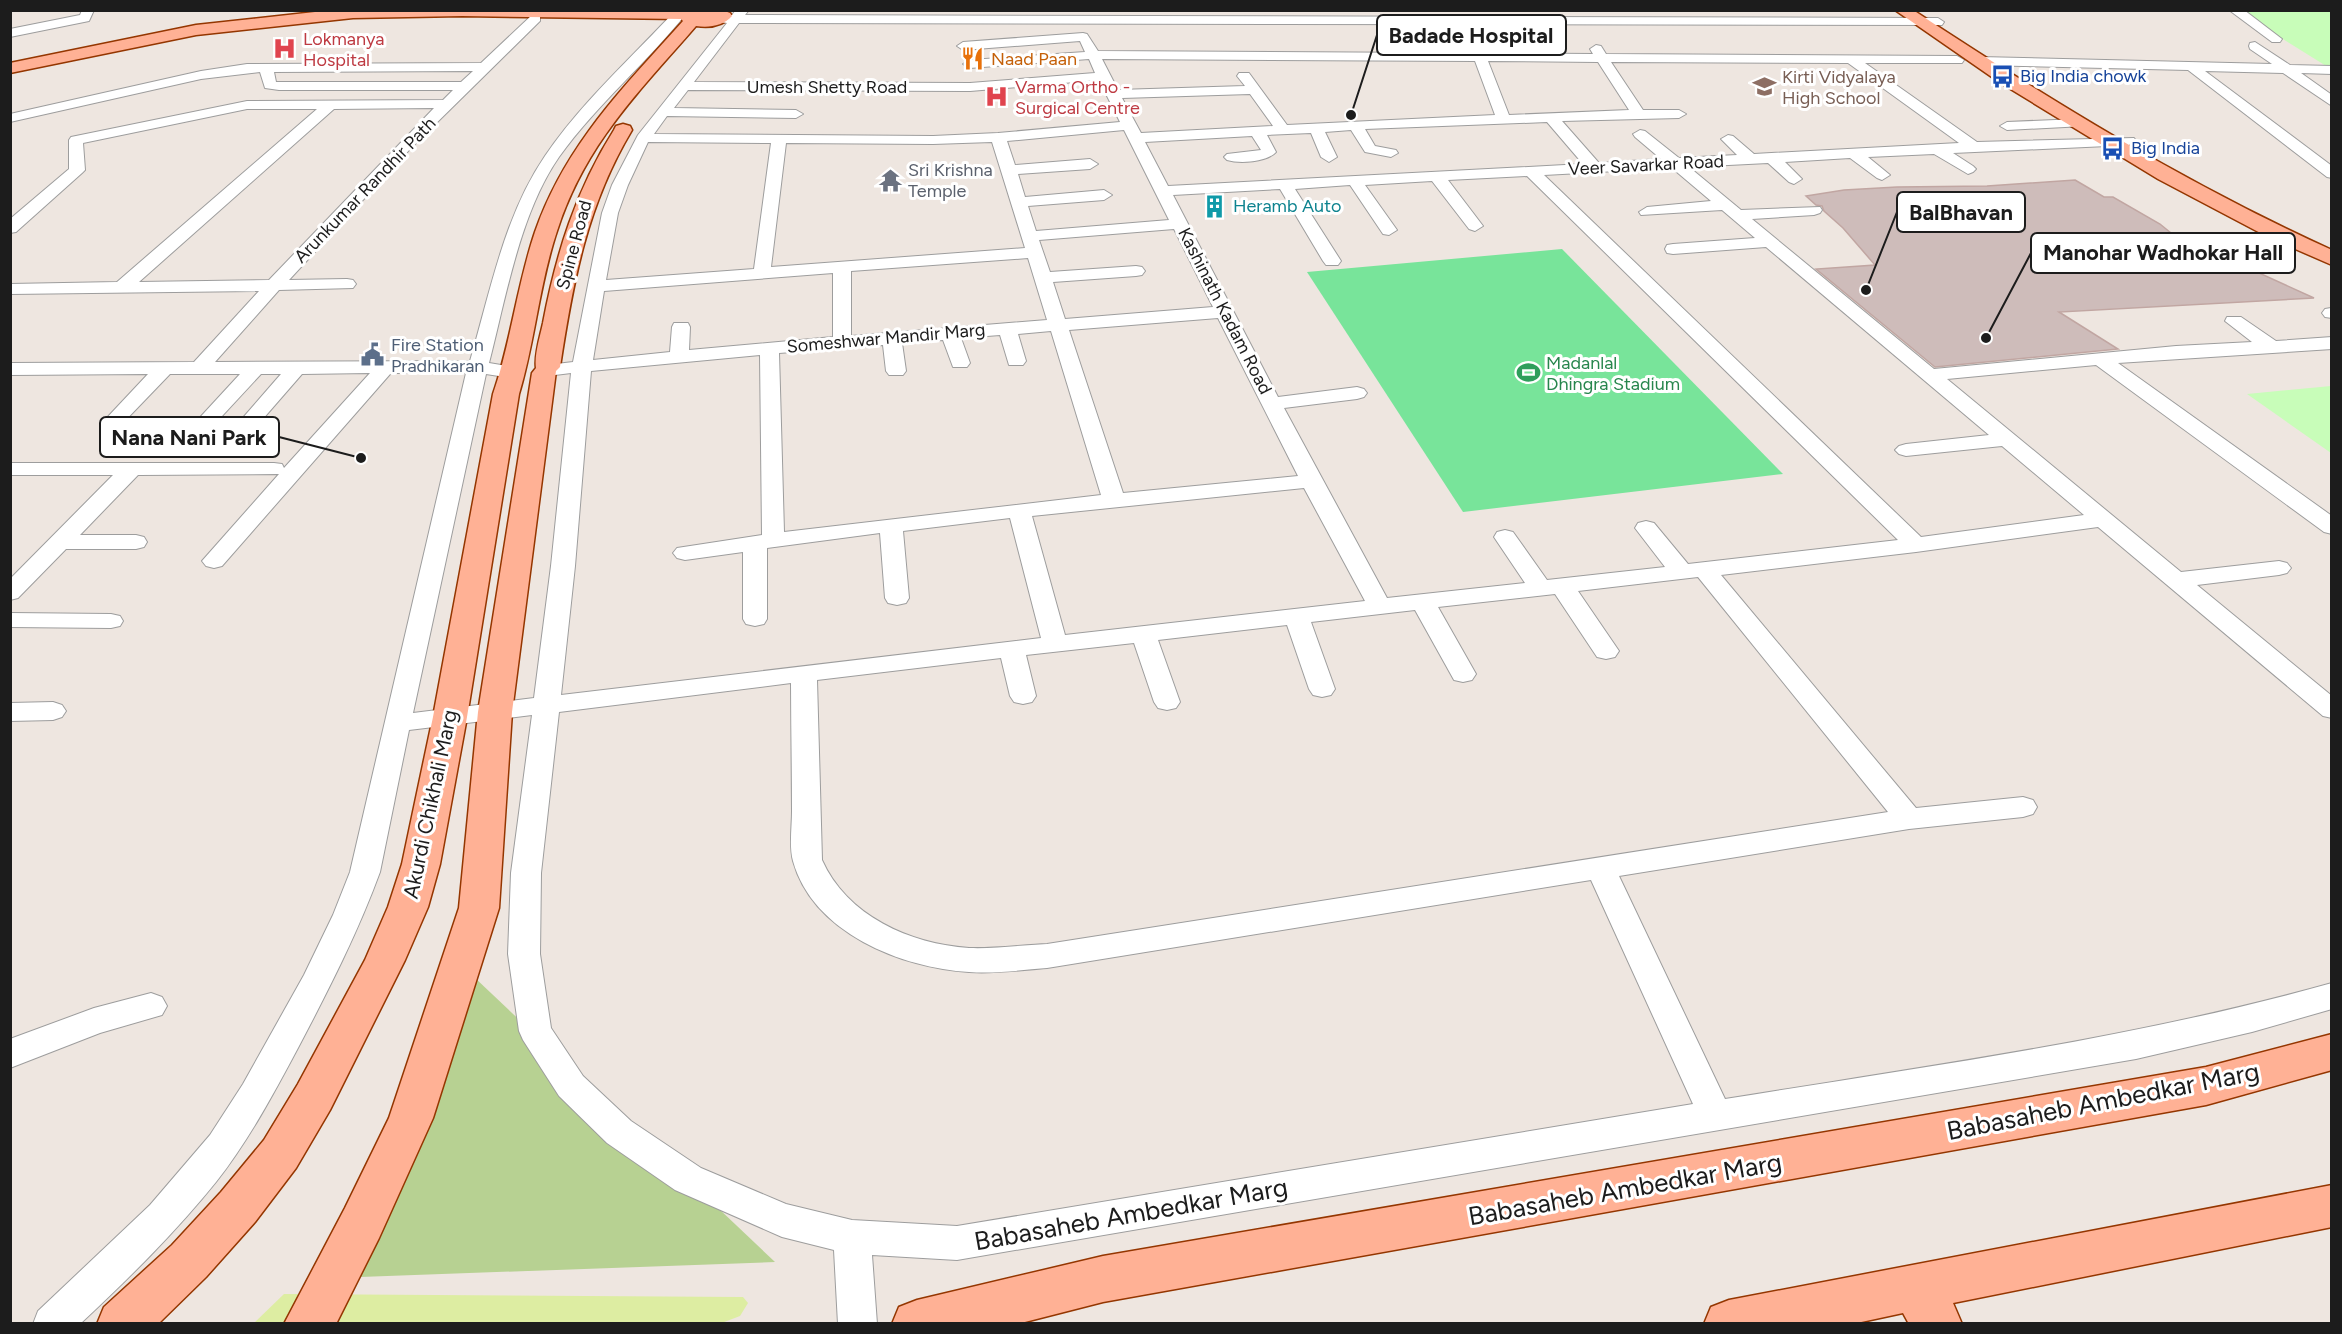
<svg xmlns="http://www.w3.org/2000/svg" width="2342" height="1334" font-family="Figtree,sans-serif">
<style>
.grass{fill:#ddeda2}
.forest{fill:#b7d192}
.park{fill:#c8fdb9}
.pitch{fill:#78e49a}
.building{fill:#cebcba;stroke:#c1a6a2;stroke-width:1.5}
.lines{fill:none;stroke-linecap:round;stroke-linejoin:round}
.minor-casing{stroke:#9d9d9d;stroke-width:2}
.major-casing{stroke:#943600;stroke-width:3}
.minor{fill:#fff;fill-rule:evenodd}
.major{fill:#ffb195;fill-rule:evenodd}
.labels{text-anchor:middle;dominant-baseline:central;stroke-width:6;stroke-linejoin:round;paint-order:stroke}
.far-health-label{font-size:18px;fill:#be3a42;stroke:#fff;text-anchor:start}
.far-food-label{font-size:18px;fill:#c56008;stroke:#fff;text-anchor:start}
.far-transit-label{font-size:18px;fill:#164399;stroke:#fff;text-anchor:start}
.far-education-label{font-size:18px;fill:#785e54;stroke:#fff;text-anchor:start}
.far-street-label{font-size:18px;fill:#1c1c1c;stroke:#fff}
.far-worship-label{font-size:18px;fill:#5b616d;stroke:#fff;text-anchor:start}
.far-culture-label{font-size:18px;fill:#0d838f;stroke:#fff;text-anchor:start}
.far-service-label{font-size:18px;fill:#4e5e75;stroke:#fff;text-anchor:start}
.far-leisure-label{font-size:18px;fill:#27864d;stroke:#fff;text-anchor:start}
.street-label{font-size:21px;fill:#1c1c1c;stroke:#fff}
.near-street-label{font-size:26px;fill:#1c1c1c;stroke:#fff}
.leader{fill:none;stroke:#1c1c1c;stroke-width:2}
.callout-dot{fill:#1c1c1c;stroke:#fff;stroke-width:2}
.callout{fill:#fff;stroke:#1c1c1c;stroke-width:2}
.callout-label{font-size:22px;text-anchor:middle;font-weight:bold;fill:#1c1c1c}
</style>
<rect width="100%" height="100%" fill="#eee6e0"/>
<!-- grass -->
<path class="grass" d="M284 1294 743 1297 748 1303 740 1316 719 1324H253Z"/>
<!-- forest -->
<path class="forest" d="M474 977 775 1262 360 1277Z"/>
<!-- park -->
<g class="park">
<path d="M2238 11H2331V69Z"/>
<path d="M2331 386V453L2247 394Z"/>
</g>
<!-- pitch -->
<path class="pitch" d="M1562 249 1783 474 1463 512 1307 272Z"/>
<!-- building -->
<path class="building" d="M2075 180 2104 197H2113L2160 224 2187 246 2201 251 2213 252 2314 298 2059 312 2118 349 1935 367 1816 269 1875 265 1843 228 1824 211 1822 206 1816 205 1806 196 1844 190 1897 187 1987 186Z"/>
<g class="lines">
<defs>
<g id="minor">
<path d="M82 10H94L89 21 10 37V29L80 15Z"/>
<path d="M676 10H689C648 62 597 104 559 157 520 213 506 297 489 363L519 368 522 372 519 376 512 378 486 374 413 713 534 698 551 566 571 373 547 376 540 374 537 370 540 366 573 362 602 213 612 185 638 135 727 23 719 22V16L732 15 736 10H749L745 15 1938 18 1944 22 1942 25 739 23 694 82 970 83 1095 73 1089 59 970 68 963 64 970 60 1085 52 1080 41 963 50 957 46 963 42 1083 33 1087 34 1098 51 1593 54 1590 49 1596 45 1601 46 1606 54 1957 56 1964 60 1962 63H1865L1977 142 2134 138 2136 141 2129 145 1953 153 1973 166 1976 169 1973 172 1968 174 1934 154 1868 157 1890 175 1882 180 1877 178 1850 158 1785 162 1802 179 1794 184 1789 182 1768 163 1689 167 1741 210 1820 207 1822 210 1820 213 1814 215 1752 219 1934 369 2176 346 2252 342 2225 321 2227 317H2241L2276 341 2332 337V349L2118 363 2332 516V534L2324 532 2096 365 1947 379 2181 572 2279 561 2287 563 2291 568 2287 573 2279 575 2197 585 2332 696V718L2323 716 2098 527 1916 552 1721 575 1916 808 2023 797 2033 800 2037 807 2033 814 2023 817 1909 829 1619 876 1725 1099C1928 1066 2133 1039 2332 983V1009L2252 1032 2136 1059 957 1260 872 1255 877 1324H838L834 1250 782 1237 675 1190 607 1143 559 1096 523 1040 519 1031 508 954 511 873 532 715 409 730 380 872C358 932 329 989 299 1046 274 1093 249 1140 216 1182 175 1233 128 1279 80 1324H33L38 1311 150 1205 210 1135 243 1084 304 975 333 915 350 872 466 373H391L222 566 214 568 206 566 202 561 279 474 138 475 80 535H136L144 537 147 542 144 547 136 549H66L18 598 10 600V579L113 475H10V463H274L282 464 284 468 370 373 302 374 255 428 248 430 241 428 238 424 241 420 281 374H261L210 429 203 431 196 429 193 425 240 374H170L119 427 112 429 105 427 102 423 148 374 10 375V363L194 362 259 291 10 294V284L117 282 317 109H247L83 143 85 170 82 173 16 232 10 233V219L69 169V140L71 137 247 101 443 100 453 90H279L265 88 260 72 201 79 10 122V114L201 71 247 64 481 63 532 15H540V21L411 148 289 280 347 279 353 280 356 284 353 288 279 290 215 362 470 361C490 293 504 216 545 156 581 103 632 57 676 10ZM1102 59 1475 61 1495 115 1287 125 1249 73H1239L1237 76 1245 86 1118 90ZM1488 61 1598 62 1629 110 1509 115ZM1611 62 1848 63 1959 143 1754 154 1733 136 1728 135 1721 139 1737 155 1679 158 1645 131 1640 130 1633 134 1635 137 1661 159 1599 163 1562 121 1679 118 1686 114 1679 110H1643ZM473 71 461 82H276L274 72ZM1099 80 1120 122 998 133 933 136 654 134 667 116 796 118 803 114 796 110 674 108 688 90 970 91ZM1250 94 1273 126 1141 133 1122 98ZM434 108 269 280 139 282 334 109ZM1547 122 1583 164 1168 186 1145 142 1252 136 1261 150 1227 154 1224 157 1227 160C1240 164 1267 162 1276 152L1267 135 1311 133 1321 157 1329 162 1337 157 1325 132 1351 130 1365 152 1391 157 1398 153 1396 150 1375 146 1365 129ZM1124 130 1169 220 1036 231 1028 206 1104 200 1112 195 1104 190 1025 197 1018 174 1090 169 1098 164 1090 159 1015 165 1007 141ZM648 142 771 143 754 269 606 280 618 213 628 185ZM992 142 1025 248 771 267 786 143 933 144ZM1672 168 1711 201 1647 207 1639 212 1641 215 1722 210 1755 238 1673 244 1667 245 1665 249 1667 253 1673 254 1766 247 1989 435 1906 444 1899 446 1895 450 1899 454 1906 456 2002 446 2084 515 1921 537 1544 175ZM1527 176 1898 540 1688 564 1654 523 1646 521 1638 523 1635 528 1665 567 1547 580 1513 532 1505 530 1497 532 1494 537 1525 583 1387 598 1284 408 1357 399 1364 397 1367 393 1364 389 1357 387 1278 397 1173 195 1280 189 1323 261 1326 265H1338L1341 261 1295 189 1350 185 1383 234 1389 235 1397 230 1365 185 1432 181 1469 229 1475 231 1483 226 1448 180ZM1174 229 1213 307 1065 319 1053 282 1136 276 1142 275 1145 271 1142 267 1136 266 1050 272 1039 240ZM1028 258 1047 320 851 336V271ZM833 273V337L689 350 690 327 688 323H674L672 327 670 352 593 360 604 291ZM1218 318 1298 476 1123 493 1069 330ZM1051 331 1101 495 784 532 779 353 883 345 886 371 889 375H903L906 371 902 343 943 340 953 367H967L970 363 961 338 1000 335 1009 365H1023L1026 361 1018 334ZM760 355 762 535 677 548 673 553 677 558 685 560 743 552V619L746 624 755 626 764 624 767 619V548L880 533 885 598 888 603 897 605 906 603 909 598 903 531 1010 518 1041 638 561 695 575 566 591 371ZM1304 488 1365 601 1065 635 1032 516ZM1698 577 1888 812 1047 944C1021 945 995 949 969 948 910 944 847 916 822 860L817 680 1001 658 1010 696 1014 702 1023 704 1032 702 1036 696 1026 655 1134 643 1154 702 1158 708 1167 710 1176 708 1180 702 1158 640 1287 625 1309 689 1313 695 1322 697 1331 695 1335 689 1311 622 1415 610 1454 680 1463 682 1472 680 1476 674 1438 607 1555 594 1597 657 1606 659 1615 657 1619 651 1578 591ZM791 683C791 725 792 768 792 811 792 826 789 847 793 861 813 933 902 968 969 972 995 974 1021 970 1047 968L1591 880 1693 1104 957 1226 852 1220 786 1204 701 1168 631 1121 583 1076 551 1028 540 954 541 873 559 712Z"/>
<path d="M2229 10H2244L2282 39 2280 42H2272Z"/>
<path d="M2255 42 2290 65 2332 66V74L2301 73 2332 95V106L2283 73 2205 71 2332 166V178L2327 177 2188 70 1980 65 1973 61 1980 57 2272 64 2250 49 2249 46 2250 43Z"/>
<path d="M2079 119 2084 120 2086 123 2084 126 2007 130 2000 126 2007 122Z"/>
<path d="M2331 308 2332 318 2325 317 2322 313 2325 309Z"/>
<path d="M10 613 111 614 120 616 123 621 120 626 111 628 10 627Z"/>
<path d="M53 702 62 705 66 711 62 717 53 720 10 721V703Z"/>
<path d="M151 993 162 997 167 1006 162 1015 100 1033 10 1068V1039L94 1008Z"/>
</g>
<g id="major">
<path d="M333 10H722L730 13 732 16C723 26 709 28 696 26 638 93 585 144 557 231 539 284 535 342 519 394L467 717 440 864 428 907 405 960 330 1110 296 1168 255 1222 206 1277 158 1324H97L104 1307 172 1245 221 1192 264 1140 298 1084 365 960 388 907 402 864 433 717 493 394C511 342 517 285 535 232 565 145 623 88 683 21L681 19 462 16 353 18 196 35 10 73V63L196 25Z"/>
<path d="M1895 10H1913C2048 99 2184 183 2332 250V265L2268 237 2158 179 1999 82Z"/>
<path d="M623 124 630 126 632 130C587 205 573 281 560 367L556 371 512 712 499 908 433 1118 379 1238 336 1324H284L345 1208 389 1118 459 908 478 712 532 373 536 368C534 355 540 337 543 323 556 254 576 190 614 130L616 126Z"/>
<path d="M2332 1034V1070L2206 1105 1103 1302 1017 1324H892L899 1307 917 1300 1103 1256 2206 1067Z"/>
<path d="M2332 1185V1227L1953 1303 1962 1324H1909L1903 1313 1852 1324H1704L1711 1307 1729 1300Z"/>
</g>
</defs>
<!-- minor casing -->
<use href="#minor" class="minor-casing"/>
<!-- major casing -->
<use href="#major" class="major-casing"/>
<!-- minor -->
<use href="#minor" class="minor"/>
<!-- major -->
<use href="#major" class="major"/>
</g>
<!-- icons -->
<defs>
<symbol id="hospital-bare" viewBox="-9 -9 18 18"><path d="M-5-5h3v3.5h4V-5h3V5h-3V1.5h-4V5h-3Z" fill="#e0444e" stroke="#fff" stroke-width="2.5" paint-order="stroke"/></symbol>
<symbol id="restaurant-bare" viewBox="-9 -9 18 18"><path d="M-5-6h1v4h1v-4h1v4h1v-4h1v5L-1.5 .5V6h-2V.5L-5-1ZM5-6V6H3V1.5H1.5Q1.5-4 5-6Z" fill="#e8710a" stroke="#fff" stroke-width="2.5" paint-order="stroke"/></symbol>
<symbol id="bus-bare" viewBox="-9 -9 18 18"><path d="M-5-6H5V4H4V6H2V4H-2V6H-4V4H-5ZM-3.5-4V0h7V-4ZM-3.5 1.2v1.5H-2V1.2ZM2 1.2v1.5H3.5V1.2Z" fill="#1a4fb4" stroke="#fff" stroke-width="2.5" paint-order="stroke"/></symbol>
<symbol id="school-bare" viewBox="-9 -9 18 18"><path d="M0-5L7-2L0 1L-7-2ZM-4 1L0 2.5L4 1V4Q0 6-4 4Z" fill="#8d6e63" stroke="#fff" stroke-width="2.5" paint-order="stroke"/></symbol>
<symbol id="temple-bare" viewBox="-9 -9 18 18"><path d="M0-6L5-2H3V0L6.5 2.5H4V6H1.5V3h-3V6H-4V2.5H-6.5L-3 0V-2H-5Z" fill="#6b7280" stroke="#fff" stroke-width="2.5" paint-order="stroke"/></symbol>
<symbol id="building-bare" viewBox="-9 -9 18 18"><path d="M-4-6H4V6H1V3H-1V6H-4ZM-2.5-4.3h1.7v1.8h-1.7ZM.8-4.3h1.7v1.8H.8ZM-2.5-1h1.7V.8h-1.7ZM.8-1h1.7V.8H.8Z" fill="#0f9aa8" stroke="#fff" stroke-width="2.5" paint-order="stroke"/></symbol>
<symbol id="civic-bare" viewBox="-9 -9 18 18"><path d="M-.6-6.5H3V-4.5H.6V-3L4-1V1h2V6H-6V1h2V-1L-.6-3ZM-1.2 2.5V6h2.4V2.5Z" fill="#5c6f8a" stroke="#fff" stroke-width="2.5" paint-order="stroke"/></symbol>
<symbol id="stadium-bare" viewBox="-9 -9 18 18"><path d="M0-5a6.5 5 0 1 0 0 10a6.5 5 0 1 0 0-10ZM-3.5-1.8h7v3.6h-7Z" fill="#2e9e5b" stroke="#fff" stroke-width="2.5" paint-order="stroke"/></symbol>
</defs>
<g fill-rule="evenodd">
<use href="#hospital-bare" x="268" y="32" width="33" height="33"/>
<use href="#restaurant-bare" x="956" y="42" width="33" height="33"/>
<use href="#bus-bare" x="1986" y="60" width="33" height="33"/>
<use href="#school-bare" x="1748" y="70" width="33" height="33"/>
<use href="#hospital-bare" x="980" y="80" width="33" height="33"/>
<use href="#bus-bare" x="2096" y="132" width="33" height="33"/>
<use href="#temple-bare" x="874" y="164" width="33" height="33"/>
<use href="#building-bare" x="1198" y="190" width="33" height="33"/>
<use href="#civic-bare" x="356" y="338" width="33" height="33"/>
<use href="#stadium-bare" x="1512" y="356" width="33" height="33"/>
</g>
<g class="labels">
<!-- far-health labels -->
<g class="far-health-label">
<text x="303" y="39">Lokmanya<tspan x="303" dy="21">Hospital</tspan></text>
<text x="1015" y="87">Varma Ortho -<tspan x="1015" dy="21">Surgical Centre</tspan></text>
</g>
<!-- far-food labels -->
<g class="far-food-label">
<text x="991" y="59">Naad Paan</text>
</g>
<!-- far-transit labels -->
<g class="far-transit-label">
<text x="2020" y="76">Big India chowk</text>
<text x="2131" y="148">Big India</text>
</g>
<!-- far-education labels -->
<g class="far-education-label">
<text x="1782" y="77">Kirti Vidyalaya<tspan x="1782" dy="21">High School</tspan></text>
</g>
<!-- far-street labels -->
<g class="far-street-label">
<text x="827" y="87">Umesh Shetty Road</text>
<text transform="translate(1646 165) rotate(-3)">Veer Savarkar Road</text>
<text transform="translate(365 190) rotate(-46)">Arunkumar Randhir Path</text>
<text transform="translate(574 245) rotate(-75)">Spine Road</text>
<text transform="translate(1225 311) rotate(63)">Kashinath Kadam Road</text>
<text transform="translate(886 338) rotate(-5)">Someshwar Mandir Marg</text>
</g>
<!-- far-worship labels -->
<g class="far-worship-label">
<text x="908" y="170">Sri Krishna<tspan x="908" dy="21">Temple</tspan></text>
</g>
<!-- far-culture labels -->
<g class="far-culture-label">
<text x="1233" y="206">Heramb Auto</text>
</g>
<!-- far-service labels -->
<g class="far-service-label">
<text x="391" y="345">Fire Station<tspan x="391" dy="21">Pradhikaran</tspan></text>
</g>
<!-- far-leisure labels -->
<g class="far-leisure-label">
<text x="1546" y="363">Madanlal<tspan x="1546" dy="21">Dhingra Stadium</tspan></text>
</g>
<!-- street labels -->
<g class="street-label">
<text transform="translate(430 804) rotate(-78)">Akurdi Chikhali Marg</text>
</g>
<!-- near-street labels -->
<g class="near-street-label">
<text transform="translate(2103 1101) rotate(-11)">Babasaheb Ambedkar Marg</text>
<text transform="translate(1625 1189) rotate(-10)">Babasaheb Ambedkar Marg</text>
<text transform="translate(1131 1214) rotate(-10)">Babasaheb Ambedkar Marg</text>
</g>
</g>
<!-- callouts -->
<path class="leader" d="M1351 115L1377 35M1866 290L1897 212M1986 338L2031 253M361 458L279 437"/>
<g class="callout-dot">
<circle cx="1351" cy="115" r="6"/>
<circle cx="1866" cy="290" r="6"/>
<circle cx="1986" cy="338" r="6"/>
<circle cx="361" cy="458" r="6"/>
</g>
<g class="callout">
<rect x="1377" y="15" width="189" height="40" rx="6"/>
<rect x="1897" y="192" width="128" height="40" rx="6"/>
<rect x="2031" y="233" width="264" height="40" rx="6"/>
<rect x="100" y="417" width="179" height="40" rx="6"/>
</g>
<g class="callout-label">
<text x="1471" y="43">Badade Hospital</text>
<text x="1961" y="220">BalBhavan</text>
<text x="2163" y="260">Manohar Wadhokar Hall</text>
<text x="189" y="445">Nana Nani Park</text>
</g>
<!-- border -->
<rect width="2342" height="1334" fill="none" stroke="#1c1c1c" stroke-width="24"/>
</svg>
